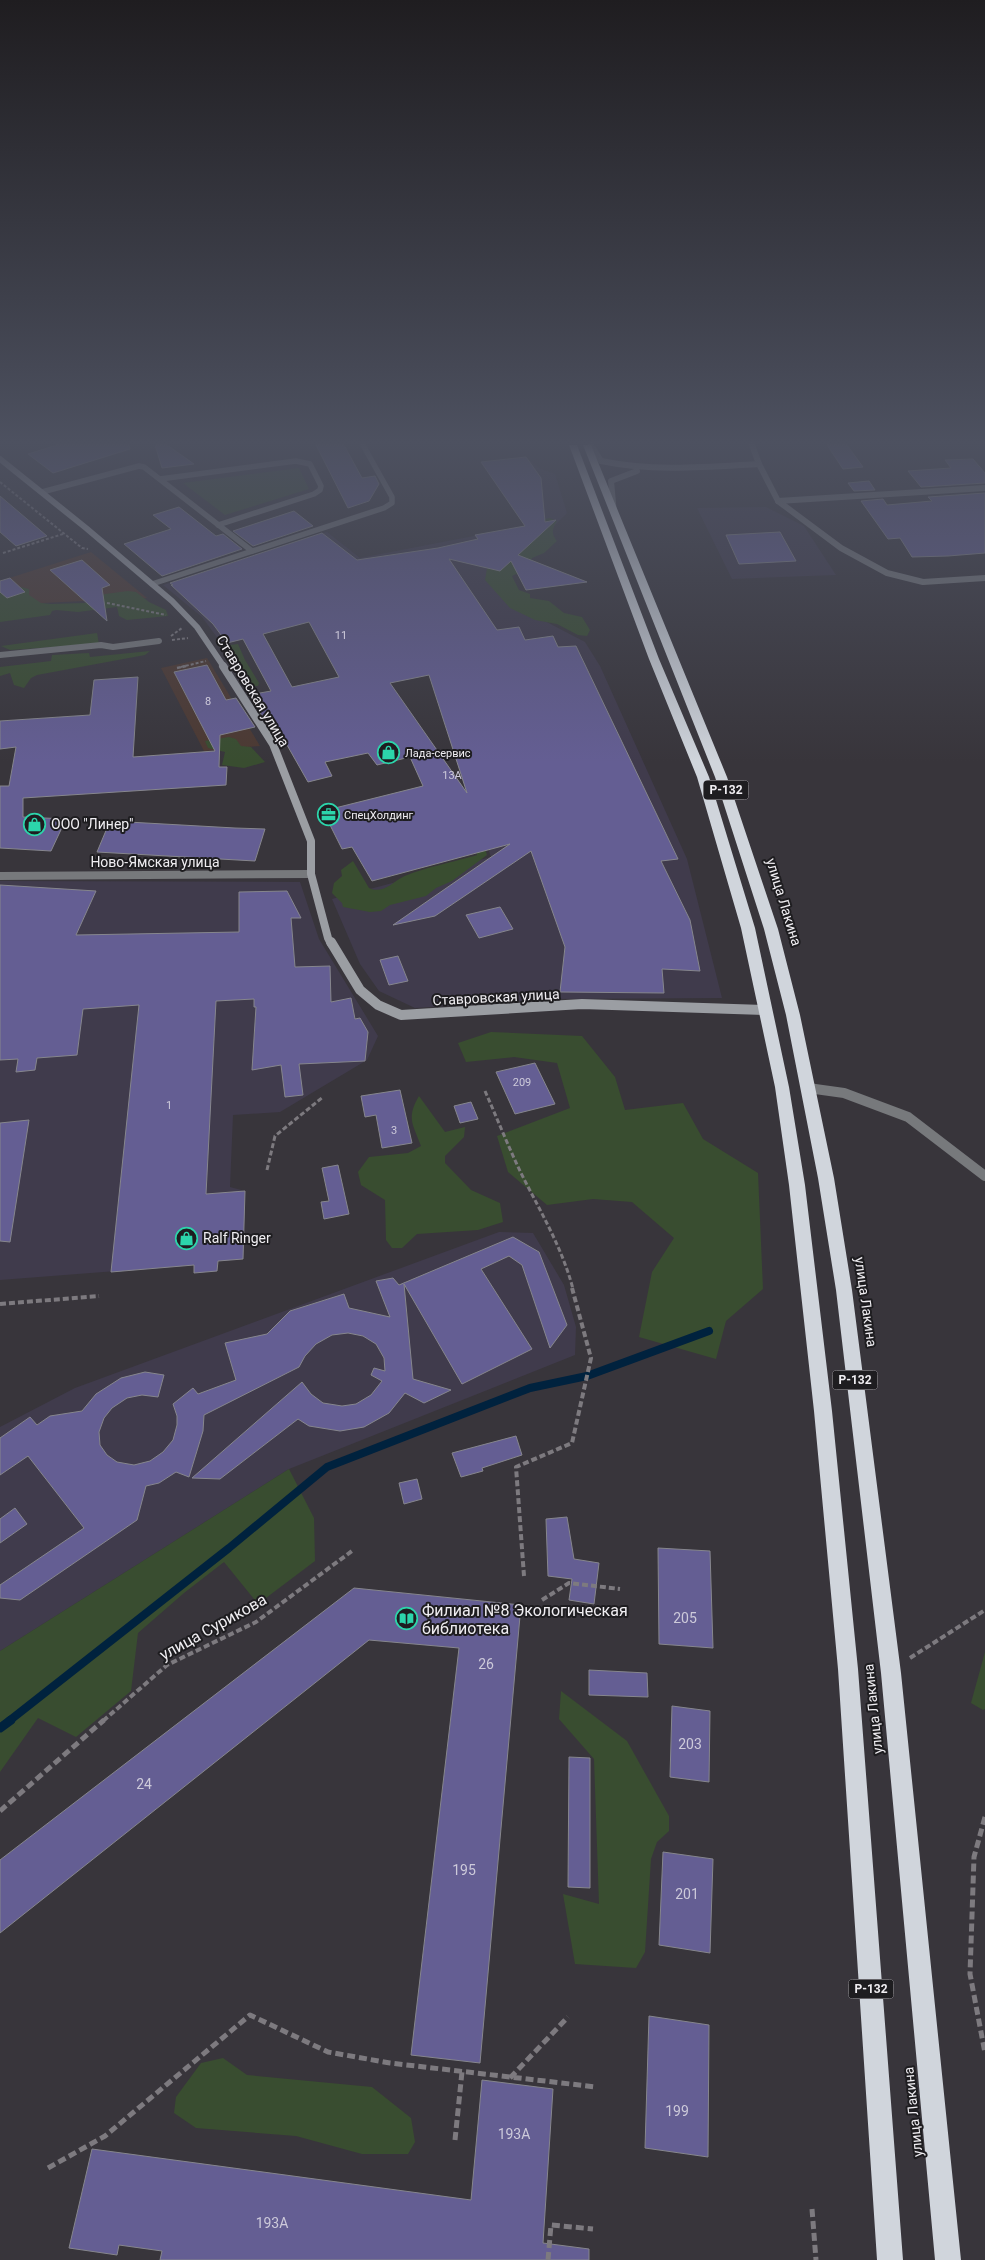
<svg xmlns="http://www.w3.org/2000/svg" width="985" height="2260" font-family="Roboto,sans-serif">
<style>
.commercial{fill:#4c3932}
.industrial{fill:#403b4c}
.green{fill:#394d30}
.lines{fill:none;stroke-linecap:round;stroke-linejoin:round}
.stream-far1{stroke:#00223e;stroke-width:8}
.stream{stroke:#00223e;stroke-width:9}
.building{fill:#645e93;stroke:#86868d;fill-rule:evenodd}
.path-far4{stroke:#7d7a7f;stroke-width:2;stroke-dasharray:3 2;stroke-linecap:butt}
.path-far3{stroke:#7d7a7f;stroke-width:2.5;stroke-dasharray:4 2;stroke-linecap:butt}
.path-far2{stroke:#7d7a7f;stroke-width:3;stroke-dasharray:5 2.5;stroke-linecap:butt}
.path-far1{stroke:#7d7a7f;stroke-width:4;stroke-dasharray:6 3;stroke-linecap:butt}
.path{stroke:#7d7a7f;stroke-width:5;stroke-dasharray:8 4;stroke-linecap:butt}
.lane{stroke:#77797c;stroke-width:5.5}
.street-far2{stroke:#77797c;stroke-width:6}
.street-far1{stroke:#77797c;stroke-width:8}
.street{stroke:#77797c;stroke-width:10}
.secondary-far2{stroke:#9b9ea3;stroke-width:6}
.secondary-far1{stroke:#9b9ea3;stroke-width:8}
.secondary{stroke:#9b9ea3;stroke-width:10}
.highway{fill:#d0d5dc;fill-rule:evenodd}
.labels{text-anchor:middle;dominant-baseline:central;stroke-width:4;stroke-linejoin:round;paint-order:stroke}
.number-label{font-size:11px;fill:#cdcada}
.far-poi-label{font-size:11px;fill:#f0eef2;stroke:#1e1d20;text-anchor:start}
.shield{fill:#1e1d20;stroke:#b1afb3;stroke-width:1}
.shield-label{font-size:12px;font-weight:bold;fill:#f0eef2}
.street-label{font-size:14px;fill:#f0eef2;stroke:#1e1d20}
.poi-label{font-size:14px;fill:#f0eef2;stroke:#1e1d20;text-anchor:start}
.near-number-label{font-size:14px;fill:#cdcada}
.near-poi-label{font-size:16px;fill:#f0eef2;stroke:#1e1d20;text-anchor:start}
.near-street-label{font-size:16px;fill:#f0eef2;stroke:#1e1d20}
</style>
<rect width="100%" height="100%" fill="#38353b"/>
<!-- commercial -->
<g class="commercial">
<path d="M91 552 147 598 0 605V581Z"/>
<path d="M207 658 260 746 204 751 161 668Z"/>
</g>
<!-- industrial -->
<g class="industrial">
<path d="M526 457 541 469 555 474 567 513 497 583 514 605 585 642 600 666 687 859 722 998 550 999 415 1008 379 991 360 964 332 899 491 857 471 799 452 667 364 608 222 644 202 617 163 585 327 532 360 558 525 526 481 462Z"/>
<path d="M766 507 804 526 836 575 732 579 697 508Z"/>
<path d="M0 881 300 882 319 939 378 1036 367 1060 280 1112 233 1115 230 1187 245 1191 243 1259 218 1261 217 1271 194 1273V1265L0 1280Z"/>
<path d="M499 1232 533 1233 564 1285 576 1327 575 1355 289 1469 0 1651V1427L75 1388Z"/>
</g>
<!-- green -->
<g class="green">
<path d="M299 468 309 489 225 515 183 483Z"/>
<path d="M550 518 557 521C552 529 551 534 557 541L544 553 532 558 527 569 512 576 519 590 530 594V598L549 601 564 613 582 617 590 630 587 636 578 635 557 624 535 620 510 608 485 580 487 568 500 571 546 529 545 519Z"/>
<path d="M21 587 29 589V595L41 603 51 604 85 603 105 594 128 591 136 592 149 602 166 610 168 616 127 620 119 616 117 607 78 612 56 610 52 611 50 615 0 622V592H16Z"/>
<path d="M97 633 99 644 10 650 1 646Z"/>
<path d="M238 644 245 660 259 683 258 686H248L243 681 226 648 230 645Z"/>
<path d="M150 651 145 655 37 675 31 678 24 688 14 685 10 673 0 676V667L51 661 52 655 89 653 90 657Z"/>
<path d="M229 737 236 739 241 746 251 747 265 762 244 768 222 765 225 752 208 748 205 741Z"/>
<path d="M481 836 487 855 452 881 436 888 426 896 390 905 381 911 370 912 343 907 342 903 332 893 334 883 342 876 341 870 353 861 369 888C382 894 391 884 401 878 417 869 458 861 477 855L474 840Z"/>
<path d="M491 1032 582 1036 615 1077 625 1110 683 1103 703 1139 758 1173 763 1289 726 1321 716 1359 639 1337 652 1272 674 1238 632 1202 593 1199 547 1205 508 1172 497 1136 570 1108 557 1063 514 1057 466 1062 458 1043Z"/>
<path d="M419 1096 445 1132 465 1127 464 1137 445 1156V1163L471 1190 500 1203 503 1222 478 1230 417 1234 402 1248H392L386 1240 385 1200 361 1185 358 1172 369 1157 408 1153 421 1146C413 1124 406 1118 419 1096Z"/>
<path d="M289 1469 314 1518 315 1561 258 1604 224 1562 184 1593 138 1633 131 1691 76 1737 38 1718 0 1772V1651Z"/>
<path d="M985 1652V1709L983 1710 971 1703Z"/>
<path d="M561 1691 627 1741 669 1816V1831L657 1842 651 1859 645 1952 636 1968 575 1964 563 1894 599 1904 594 1759 559 1719Z"/>
<path d="M223 2058 247 2075 372 2087 411 2118 415 2142 408 2154H362L296 2136 196 2128 174 2113 176 2097 201 2063Z"/>
</g>
<g class="lines">
<!-- stream-far1 -->
<path class="stream-far1" d="M9 1721 229 1548 327 1467 530 1388 587 1376 709 1331"/>
<!-- stream -->
<path class="stream" d="M0 1728 11 1720"/>
</g>
<!-- building -->
<g class="building">
<path d="M57 445H129L130 449 53 473 28 454Z"/>
<path d="M155 445H167L194 464 162 468Z"/>
<path d="M316 445H344L362 478 375 476 379 484 369 501 348 508Z"/>
<path d="M827 445H847L863 467 843 469Z"/>
<path d="M526 457 541 478 545 522 556 520 518 555 587 582 526 590 511 561 500 571 449 559 497 630 519 627 525 640 553 636 558 647 576 646 678 859 661 861 690 920 700 971 662 969 664 993 560 992 565 947 531 851 435 916 393 925 510 844 372 881 352 847 342 849 323 811 423 786 410 757 377 765 368 753 325 762 332 776 308 782 274 722 267 724 249 695 271 691 243 639 227 643 213 624 171 585H173L170 583 322 533 357 560 438 548 478 539 475 535 525 526 481 462ZM309 622 339 677 292 687 263 634ZM429 675 467 793 390 683Z"/>
<path d="M973 459 985 473V483L921 487 908 471 951 468 945 460Z"/>
<path d="M869 481 875 490 854 491 848 483Z"/>
<path d="M985 493V553L948 556 912 557 900 538 888 539 861 501 883 499 887 505 932 501 928 497Z"/>
<path d="M0 496 47 536 16 546 0 532Z"/>
<path d="M179 507 216 536 223 534 242 549 162 576 124 544 171 529 153 515Z"/>
<path d="M294 511 313 526 253 546 233 531Z"/>
<path d="M780 532 796 561 739 564 726 535Z"/>
<path d="M82 560 110 585 102 588 107 621 50 570Z"/>
<path d="M10 578 25 592 7 598 0 592V581Z"/>
<path d="M207 665 226 700 236 698 255 727 220 735 219 767H227L226 785 23 798V817L66 819 51 851 0 848V786H9L16 747 0 749V721L90 715 94 680 138 677 133 757 215 751 174 672Z"/>
<path d="M110 821 235 828 265 829 255 861 97 852Z"/>
<path d="M0 885 96 891 76 935 239 932V892L287 891 301 918H291L295 967 330 966 331 1002 351 998 355 1019 360 1018 368 1032 365 1061 299 1064 303 1095 285 1097 281 1065 252 1070 256 1007H254V999L216 1001 206 1194 245 1191 243 1259 218 1261 217 1271 194 1273V1265L111 1272 139 1005 83 1009 77 1055 37 1058 35 1070 16 1072 18 1059 0 1060Z"/>
<path d="M500 907 513 929 479 938 466 915Z"/>
<path d="M398 956 408 981 389 985 380 960Z"/>
<path d="M535 1063 555 1104 515 1114 496 1072Z"/>
<path d="M400 1090 412 1143 382 1148 376 1115 365 1117 361 1096Z"/>
<path d="M471 1102 478 1119 460 1123 454 1106Z"/>
<path d="M29 1120 10 1242 0 1241V1123Z"/>
<path d="M338 1165 349 1214 324 1219 321 1202 329 1201 322 1168Z"/>
<path d="M513 1237 539 1252 567 1325 550 1348 522 1265 509 1256 481 1269 532 1349 462 1384 404 1284 413 1379 451 1390 424 1403 405 1393 389 1413 364 1427 340 1431 309 1426 298 1419 220 1479 192 1478 302 1382 311 1394 323 1403 342 1406 356 1404 371 1395 382 1381 371 1375 374 1368 385 1371 384 1358 376 1344 363 1336 348 1333 332 1335 316 1344 305 1356 299 1367 204 1415 203 1431 189 1477 176 1472 159 1483 146 1486 137 1520 20 1600 0 1598V1585L84 1528 28 1456 0 1475V1438L30 1417 37 1425 50 1416 82 1411 96 1394 121 1378 145 1372 164 1375 158 1397 142 1395 127 1398 112 1408 104 1418 99 1432 100 1445 107 1455 117 1462 134 1465 150 1461 163 1452 173 1440 177 1425V1416L173 1404 193 1388 198 1394 236 1380 225 1343 267 1334 290 1311 344 1294 349 1308 390 1317 376 1281 393 1278 399 1285Z"/>
<path d="M516 1436 522 1455 482 1468 483 1471 461 1477 452 1453Z"/>
<path d="M417 1479 422 1499 404 1504 399 1483Z"/>
<path d="M15 1508 27 1524 0 1543V1519Z"/>
<path d="M567 1517 574 1559 599 1563 594 1604 569 1600 572 1579 548 1576 546 1519Z"/>
<path d="M658 1548 710 1551 713 1648 659 1644Z"/>
<path d="M354 1588 521 1605 480 2063 411 2055 459 1648 369 1640 0 1933V1860Z"/>
<path d="M589 1670 647 1673 648 1697 589 1695Z"/>
<path d="M672 1706 710 1711 709 1782 670 1777Z"/>
<path d="M569 1757 590 1758V1888L568 1887Z"/>
<path d="M663 1852 713 1859 710 1953 659 1945Z"/>
<path d="M649 2016 709 2025 708 2157 645 2148Z"/>
<path d="M482 2080 553 2089 543 2243 589 2249V2260H160L162 2251 119 2245 117 2255 69 2248 92 2149 471 2200Z"/>
</g>
<g class="lines">
<!-- path-far4 -->
<g class="path-far4">
<path d="M0 482 82 548 88 549"/>
<path d="M3 553 63 534"/>
<path d="M107 603 166 615"/>
<path d="M171 636 182 628"/>
<path d="M172 640 188 638"/>
<path d="M181 667 206 661"/>
</g>
<!-- path-far3 -->
<path class="path-far3" d="M177 668 186 666"/>
<!-- path-far2 -->
<g class="path-far2">
<path d="M485 1091C497 1118 508 1146 521 1173 540 1211 562 1247 573 1289"/>
<path d="M267 1170 275 1136 323 1097"/>
</g>
<!-- path-far1 -->
<g class="path-far1">
<path d="M0 1304 99 1296"/>
<path d="M524 1576 516 1467 572 1443 591 1358 572 1288"/>
<path d="M542 1600 569 1583 620 1589"/>
<path d="M910 1658 985 1610"/>
<path d="M103 1721 167 1665 256 1622 352 1551"/>
</g>
<!-- path -->
<g class="path">
<path d="M0 1811 104 1720"/>
<path d="M985 1817 974 1857 970 1974 985 2053"/>
<path d="M510 2078 568 2017"/>
<path d="M455 2140 462 2072"/>
<path d="M48 2168 105 2136 250 2015 328 2052 390 2063 596 2087"/>
<path d="M812 2209 816 2260"/>
<path d="M548 2260 551 2225 593 2229"/>
</g>
<!-- lane -->
<g class="lane">
<path d="M160 479 296 461 310 464 321 486 320 490 314 494 218 525"/>
<path d="M42 492 139 466 144 467 252 551"/>
<path d="M152 584 384 508 392 503V497L363 445"/>
</g>
<!-- street-far2 -->
<g class="street-far2">
<path d="M591 445 601 461C654 472 706 467 759 464"/>
<path d="M752 445 759 464 778 501 841 548 887 573 923 582 985 578"/>
<path d="M778 501 985 488"/>
<path d="M614 514 611 481 637 471"/>
<path d="M0 655 101 645 113 647 159 641"/>
</g>
<!-- street-far1 -->
<path class="street-far1" d="M0 876 311 874"/>
<!-- street -->
<path class="street" d="M808 1088 844 1093 908 1117 985 1176"/>
<!-- secondary-far2 -->
<path class="secondary-far2" d="M0 459 86 528 172 601 197 627 224 667"/>
<!-- secondary-far1 -->
<path class="secondary-far1" d="M223 666 273 744 311 841V874L328 938 331 944"/>
<!-- secondary -->
<path class="secondary" d="M331 942 360 990 378 1005 401 1015 582 1004 765 1010"/>
<!-- highway -->
<g class="highway">
<path d="M569 445H577L659 659 709 777 755 928 789 1087 805 1185 832 1411 858 1669 903 2260H877L838 1669 814 1411 789 1185 775 1087 741 928 697 777 649 659Z"/>
<path d="M583 445H591L727 777 778 929 800 1015 834 1178 852 1290 901 1673 961 2260H935L881 1673 836 1290 818 1178 786 1015 764 929 715 777Z"/>
</g>
</g>
<!-- sky -->
<linearGradient id="sky" x2="0" y2="1"><stop stop-color="#1f1d20"/><stop offset="0.58" stop-color="#4d5160"/><stop offset="1" stop-color="#4d5160" stop-opacity="0"/></linearGradient>
<rect width="985" height="762" fill="url(#sky)"/>
<!-- icons -->
<defs>
<symbol id="shop-ring" viewBox="-11 -11 22 22"><circle r="9.5" fill="#1e1d20" stroke="#2cd5ab" stroke-width="1.5"/><path d="M-5-2.5h2.3a2.7 3.5 0 0 1 5.4 0H5L5.5 6h-11ZM-1.5-2.5h3a1.5 2.3 0 0 0-3 0Z" fill="#2cd5ab"/></symbol>
<symbol id="office-ring" viewBox="-11 -11 22 22"><circle r="9.5" fill="#1e1d20" stroke="#2cd5ab" stroke-width="1.5"/><path d="M-6-3h4V-5.5h4V-3h4V5H-6ZM-1-4.5V-3h2v-1.5ZM-6 0V1H6V0Z" fill="#2cd5ab"/></symbol>
<symbol id="library-ring" viewBox="-11 -11 22 22"><circle r="9.5" fill="#1e1d20" stroke="#2cd5ab" stroke-width="1.5"/><path d="M-6-4Q-3-5.5-.7-3.5V5Q-3 3-6 4ZM6-4Q3-5.5 .7-3.5V5Q3 3 6 4Z" fill="#2cd5ab"/></symbol>
</defs>
<g fill-rule="evenodd">
<use href="#shop-ring" x="376" y="740" width="25" height="25"/>
<use href="#office-ring" x="316" y="802" width="25" height="25"/>
<use href="#shop-ring" x="22" y="812" width="25" height="25"/>
<use href="#shop-ring" x="174" y="1226" width="25" height="25"/>
<use href="#library-ring" x="394" y="1606" width="25" height="25"/>
</g>
<g class="labels">
<!-- number labels -->
<g class="number-label">
<text x="341" y="635">11</text>
<text x="208" y="701">8</text>
<text x="452" y="775">13А</text>
<text x="522" y="1082">209</text>
<text x="169" y="1105">1</text>
<text x="394" y="1130">3</text>
</g>
<!-- far-poi labels -->
<g class="far-poi-label">
<text x="405" y="753">Лада-сервис</text>
<text x="344" y="815">СпецХолдинг</text>
</g>
<!-- shield labels -->
<g class="shield">
<rect x="703.5" y="780.5" width="45" height="19" rx="4"/>
<rect x="832.5" y="1370.5" width="45" height="19" rx="4"/>
<rect x="848.5" y="1979.5" width="45" height="19" rx="4"/>
</g>
<g class="shield-label">
<text x="726" y="790">Р-132</text>
<text x="855" y="1380">Р-132</text>
<text x="871" y="1989">Р-132</text>
</g>
<!-- street labels -->
<g class="street-label">
<text transform="translate(253 691) rotate(59)">Ставровская улица</text>
<text x="155" y="862">Ново-Ямская улица</text>
<text transform="translate(784 902) rotate(73)">улица Лакина</text>
<text transform="translate(496 997) rotate(-3)">Ставровская улица</text>
<text transform="translate(866 1302) rotate(82)">улица Лакина</text>
<text transform="translate(873 1709) rotate(-96)">улица Лакина</text>
<text transform="translate(913 2112) rotate(-96)">улица Лакина</text>
</g>
<!-- poi labels -->
<g class="poi-label">
<text x="51" y="824">ООО "Линер"</text>
<text x="203" y="1238">Ralf Ringer</text>
</g>
<!-- near-number labels -->
<g class="near-number-label">
<text x="685" y="1618">205</text>
<text x="486" y="1664">26</text>
<text x="690" y="1744">203</text>
<text x="144" y="1784">24</text>
<text x="464" y="1870">195</text>
<text x="687" y="1894">201</text>
<text x="677" y="2111">199</text>
<text x="514" y="2134">193А</text>
<text x="272" y="2223">193А</text>
</g>
<!-- near-poi labels -->
<g class="near-poi-label">
<text x="422" y="1610">Филиал №8 Экологическая<tspan x="422" dy="18">библиотека</tspan></text>
</g>
<!-- near-street labels -->
<g class="near-street-label">
<text transform="translate(213 1627) rotate(-29)">улица Сурикова</text>
</g>
</g>
</svg>
